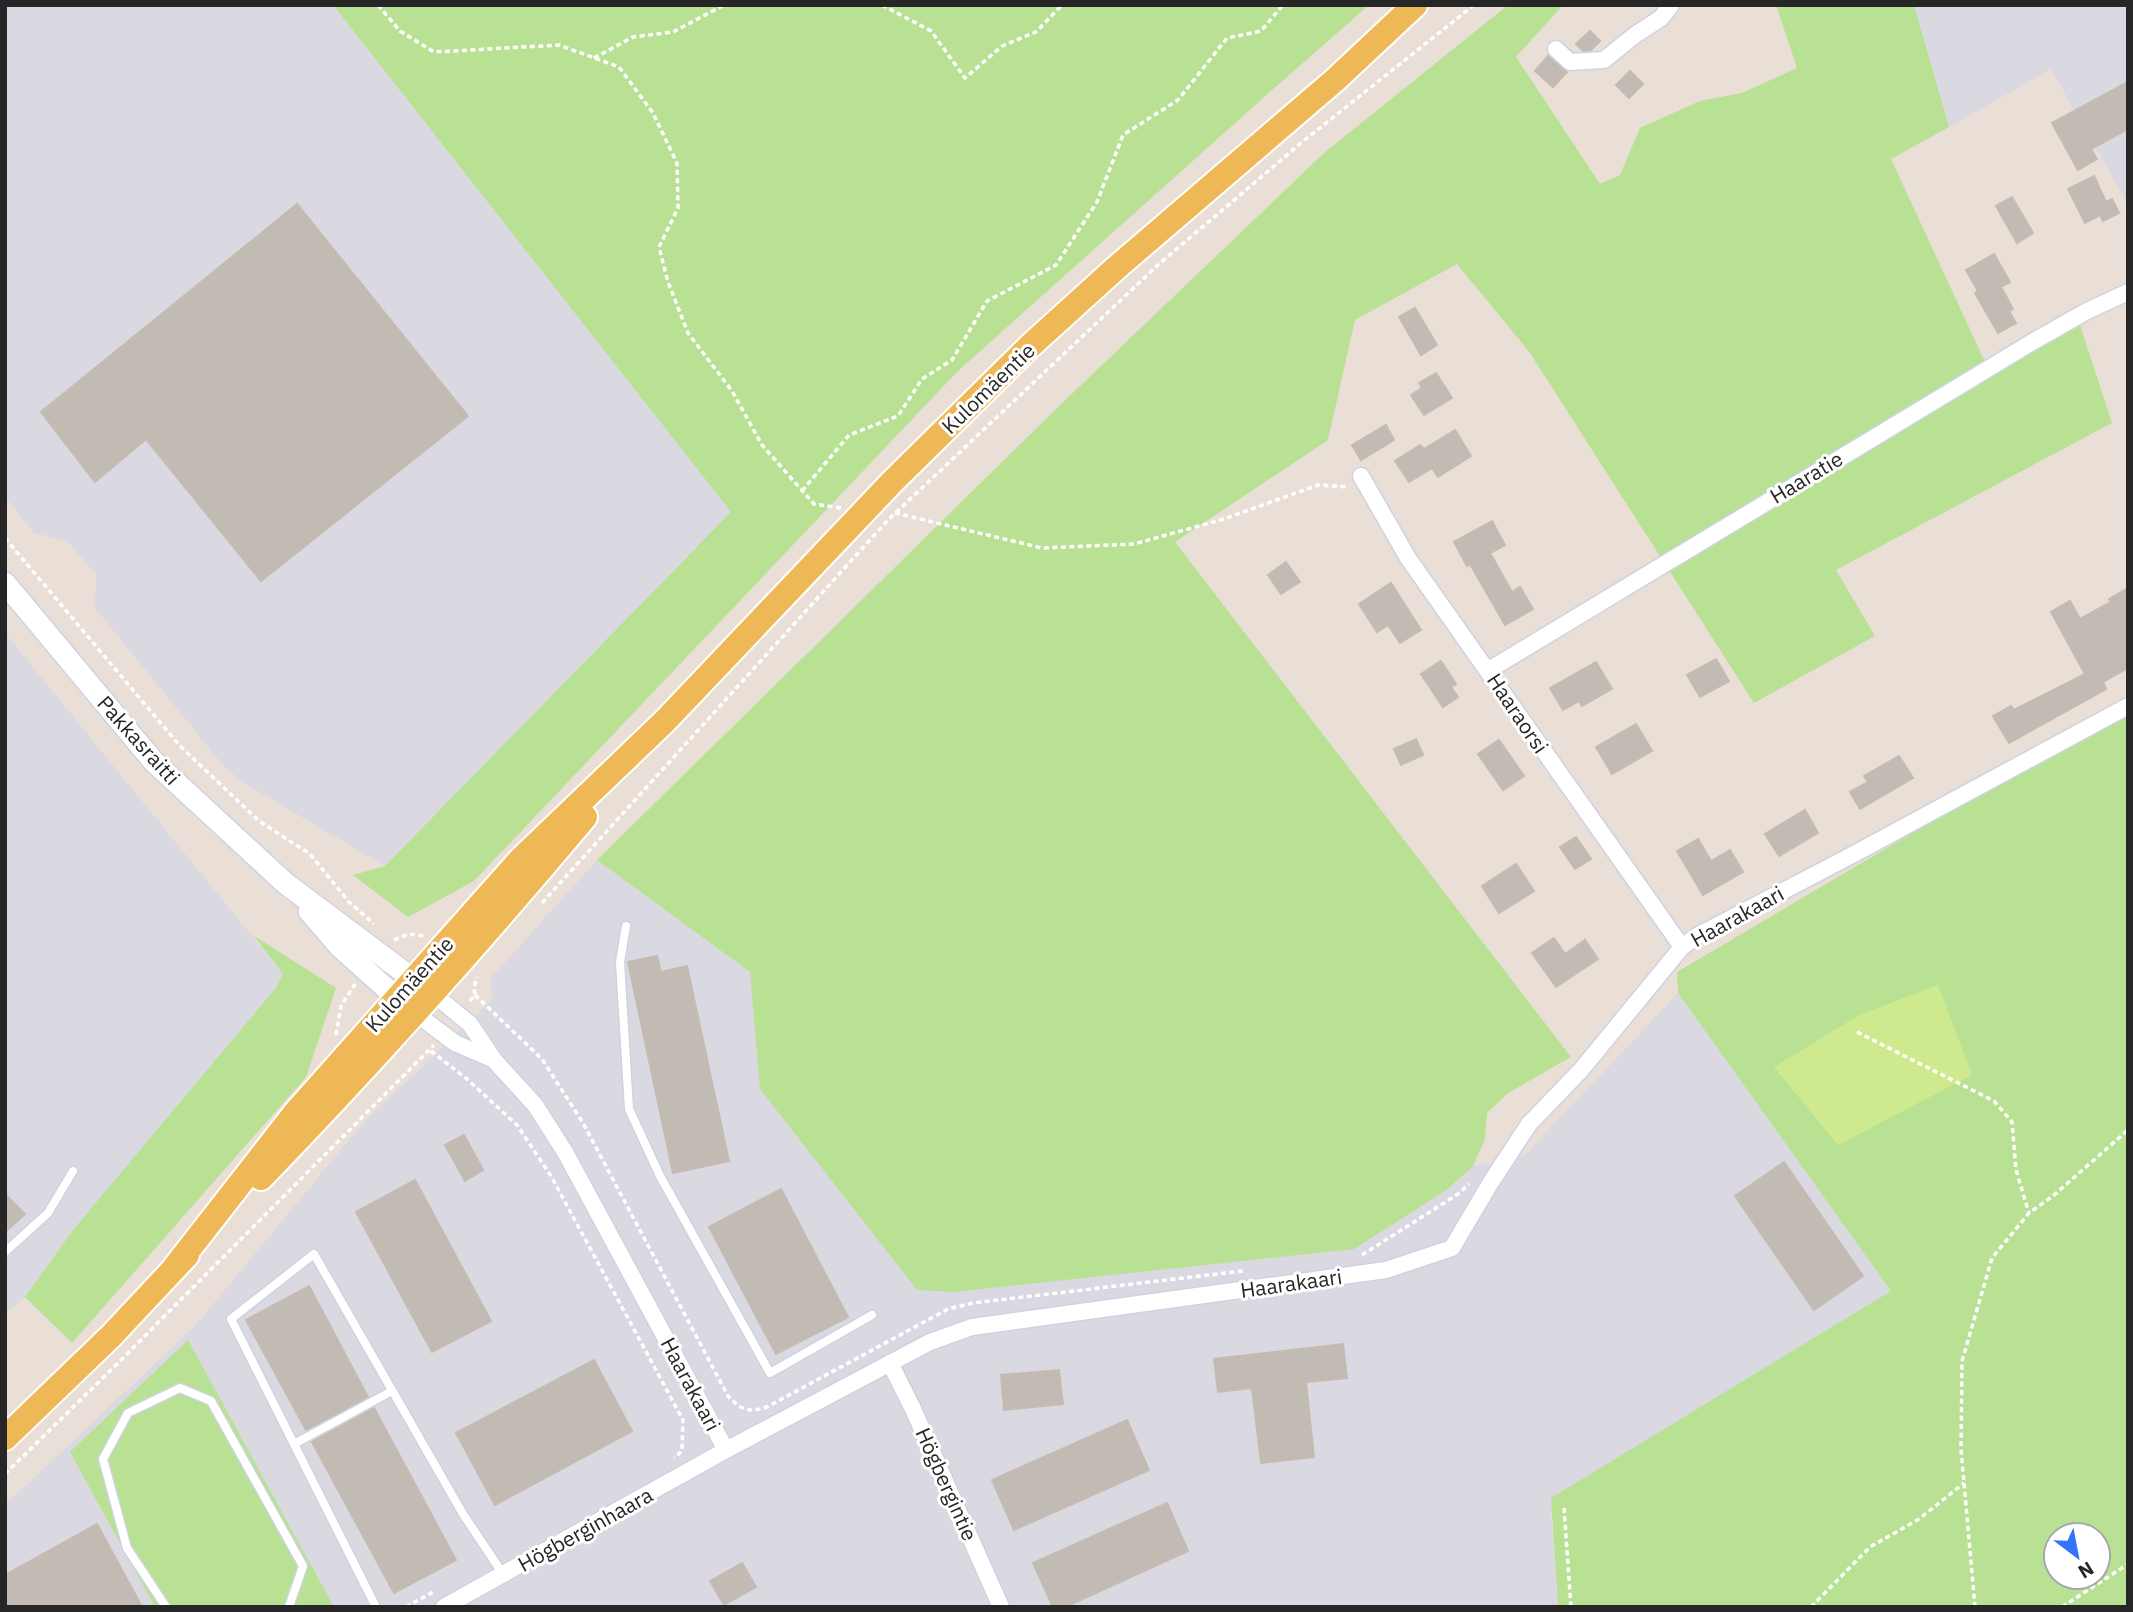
<svg xmlns="http://www.w3.org/2000/svg" width="2133" height="1612" font-family="'IBM Plex Sans',sans-serif">
<style>
.industrial{fill:#dad9e1}
.green{fill:#b8e193;fill-rule:evenodd}
.pitch{fill:#cee98e}
.building{fill:#c1bbb3;stroke:#c4bbb2;stroke-width:2}
.lines{fill:none;stroke-linecap:round;stroke-linejoin:round}
.lane-casing{stroke:#cdd3e0;stroke-width:11}
.street-casing{stroke:#cdd3e0;stroke-width:19}
.secondary-casing{stroke:#cdd3e0;stroke-width:24}
.primary-casing{stroke:#fff;stroke-width:28}
.path{stroke:#fff;stroke-width:3.5;stroke-dasharray:5 3.5;stroke-linecap:butt}
.lane{stroke:#fff;stroke-width:8}
.street{stroke:#fff;stroke-width:16}
.secondary{stroke:#fff;stroke-width:21}
.primary{stroke:#efb857;stroke-width:24}
.labels{text-anchor:middle;dominant-baseline:central;stroke-width:6;stroke-linejoin:round;paint-order:stroke}
.street-label{font-size:21px;fill:#262626;stroke:#fff}
</style>
<rect width="100%" height="100%" fill="#eadfd7"/>
<!-- industrial -->
<g class="industrial">
<path d="M5 5H333L731 512 385 866 249 786 226 769 95 608 96 574 67 541 34 533 5 497Z"/>
<path d="M1914 5H2128V205L2051 69 1949 127Z"/>
<path d="M5 633 283 974 275 990 73 1230 25 1297 5 1314Z"/>
<path d="M597 860 750 972 760 1089 1448 1190 1473 1166 1523 1157 1678 993 1891 1291 1551 1511 1558 1607H5V1505L195 1326 365 1121 493 999 490 979Z"/>
</g>
<!-- green -->
<g class="green">
<path d="M333 5H1369L1271 91 958 371 474 881 408 917 353 875 385 866 731 512Z"/>
<path d="M1508 5H1563L1516 57 1600 184 1620 175 1640 128 1700 101 1742 93 1797 68 1776 5H1914L1949 127 1891 159 1991 375 2080 325 2112 423 1836 570 1875 636 1754 703 1530 353 1457 264 1355 320 1328 440 1175 542 1571 1057 1508 1093 1487 1113 1485 1139 1473 1166 1448 1189 1354 1249 953 1292 917 1290 760 1089 750 972 597 860 1055 410 1324 153Z"/>
<path d="M2128 701V1607H1558L1551 1498 1891 1291 1678 993 1677 972 1970 799ZM2056 1535H2098V1577H2056Z"/>
<path d="M253 935 336 988 306 1077 72 1343 25 1297 73 1230 275 989 283 974Z"/>
<path d="M188 1340 334 1607H155L70 1452Z"/>
</g>
<!-- pitch -->
<path class="pitch" d="M1938 985 1972 1075 1838 1145 1774 1067 1859 1015Z"/>
<!-- building -->
<g class="building">
<path d="M1590 31 1600 41 1591 50 1583 51 1576 44Z"/>
<path d="M1548 56 1567 72 1553 87 1535 71Z"/>
<path d="M1630 71 1643 84 1629 98 1616 85Z"/>
<path d="M2128 82V129L2091 149 2097 159 2078 170 2052 123Z"/>
<path d="M2094 176 2106 202 2112 199 2119 213 2103 221 2100 215 2085 223 2068 189Z"/>
<path d="M2012 197 2033 233 2017 243 1996 206Z"/>
<path d="M297 204 468 416 261 581 146 439 95 482 41 412Z"/>
<path d="M1994 254 2010 282 2001 287 2013 309 2009 311 2016 323 1998 333 1975 293 1978 291 1966 270Z"/>
<path d="M1415 308 1437 345 1421 355 1399 317Z"/>
<path d="M1436 373 1452 398 1424 415 1411 395 1422 388 1419 383Z"/>
<path d="M1386 425 1394 440 1361 460 1352 445Z"/>
<path d="M1455 430 1471 456 1438 477 1432 468 1409 482 1395 461 1420 445 1424 449Z"/>
<path d="M1492 521 1505 545 1490 553 1512 592 1520 587 1533 609 1505 625 1470 564 1467 566 1454 542Z"/>
<path d="M1286 562 1300 582 1281 594 1268 575Z"/>
<path d="M1391 583 1421 630 1400 643 1388 625 1377 632 1359 604Z"/>
<path d="M2128 588V668L2103 682 2106 689 2009 743 1993 716 2011 706 2014 710 2085 674 2051 612 2070 601 2080 619 2111 602 2109 599Z"/>
<path d="M1716 659 1729 681 1700 697 1687 675Z"/>
<path d="M1441 661 1456 684 1451 687 1458 697 1443 707 1421 674Z"/>
<path d="M1596 662 1612 689 1582 706 1579 701 1563 710 1550 688Z"/>
<path d="M1636 724 1652 751 1612 774 1596 747Z"/>
<path d="M1416 739 1423 755 1401 765 1394 749Z"/>
<path d="M1499 740 1524 776 1503 790 1478 754Z"/>
<path d="M1899 756 1913 778 1860 809 1850 792 1868 782 1864 776Z"/>
<path d="M1805 810 1818 833 1779 856 1765 834Z"/>
<path d="M1576 837 1591 859 1575 869 1560 847Z"/>
<path d="M1698 839 1711 861 1730 850 1743 872 1703 895 1677 851Z"/>
<path d="M1516 864 1534 891 1499 913 1482 886Z"/>
<path d="M1554 938 1565 954 1585 940 1598 959 1556 987 1532 953Z"/>
<path d="M657 956 661 972 687 966 729 1161 673 1173 628 962Z"/>
<path d="M464 1135 483 1170 465 1181 445 1145Z"/>
<path d="M1784 1162 1863 1276 1814 1310 1735 1196Z"/>
<path d="M415 1180 491 1321 432 1352 356 1212Z"/>
<path d="M781 1189 848 1317 776 1354 709 1227Z"/>
<path d="M5 1194 25 1214 5 1232Z"/>
<path d="M309 1286 368 1397 306 1430 246 1320Z"/>
<path d="M1343 1344 1347 1378 1306 1382 1314 1457 1261 1463 1252 1388 1218 1392 1214 1359Z"/>
<path d="M594 1360 632 1431 495 1505 456 1433Z"/>
<path d="M1059 1370 1063 1404 1004 1410 1001 1375Z"/>
<path d="M374 1408 456 1560 394 1593 312 1442Z"/>
<path d="M1127 1420 1149 1470 1014 1530 992 1480Z"/>
<path d="M1167 1503 1188 1551 1065 1607H1053L1033 1563Z"/>
<path d="M97 1524 142 1607H5V1575Z"/>
<path d="M742 1563 756 1587 724 1605 710 1581Z"/>
</g>
<g class="lines">
<defs>
<g id="lane">
<path d="M626 926 620 962 629 1109 660 1176 770 1373 872 1315"/>
<path d="M5 1252 48 1213 73 1171"/>
<path d="M294 1444 392 1391"/>
<path d="M166 1607 127 1548 103 1459 128 1413 180 1388 211 1401 303 1566 289 1607"/>
<path d="M376 1607 231 1319 314 1254 463 1514 503 1574"/>
</g>
<g id="street">
<path d="M1556 49 1570 62 1604 60 1635 35 1661 18 1671 5"/>
<path d="M1361 476 1408 558 1682 947"/>
<path d="M1489 670 2034 341 2087 311 2128 292"/>
<path d="M432 993 470 1024 494 1060 535 1105 565 1152 726 1450 930 1342 972 1327 1386 1270 1452 1248 1491 1182 1529 1124 1581 1070 1682 947 1697 936 1854 854 2128 706"/>
<path d="M414 1012 455 1043 492 1059"/>
<path d="M890 1363 913 1409 1001 1607"/>
<path d="M444 1607 726 1450"/>
</g>
<g id="secondary">
<path d="M5 583 154 762 285 883 425 988"/>
<path d="M309 911 339 946 409 1009"/>
</g>
<g id="primary">
<path d="M261 1178C373 1062 481 941 585 817"/>
<path d="M175 1267 296 1112 520 860 665 721 893 481 1030 346 1116 268 1335 80 1415 5"/>
<path d="M5 1438 111 1336 187 1255"/>
</g>
</defs>
<!-- lane casing -->
<use href="#lane" class="lane-casing"/>
<!-- street casing -->
<use href="#street" class="street-casing"/>
<!-- secondary casing -->
<use href="#secondary" class="secondary-casing"/>
<!-- primary casing -->
<use href="#primary" class="primary-casing"/>
<!-- path -->
<g class="path">
<path d="M378 5 400 31 434 52 559 45 619 67 653 113 677 163 678 208 659 247 668 282 688 333 732 391 762 445 814 504 841 508"/>
<path d="M882 5 931 31 965 78 1002 46 1036 32 1062 5"/>
<path d="M594 58 633 37 673 32 724 5"/>
<path d="M802 491 849 435 898 416 922 379 952 360 987 301 1056 265 1097 202 1123 135 1178 100 1227 38 1261 31 1283 5"/>
<path d="M895 513 1042 548 1134 544 1224 519 1318 485 1349 487"/>
<path d="M5 538 180 746 259 821 310 854 349 902 374 924"/>
<path d="M542 903 888 520 1159 264 1301 143 1474 5"/>
<path d="M394 940C404 935 414 932 425 937"/>
<path d="M475 995 542 1059 583 1123 728 1396C741 1410 749 1413 767 1407L948 1309 973 1303 1243 1271"/>
<path d="M470 1001 475 995 474 988 477 977"/>
<path d="M1857 1032 1994 1101 2012 1122 2016 1170 2029 1213"/>
<path d="M336 1035 341 1006 355 984"/>
<path d="M431 1051 467 1079 517 1125 551 1176 683 1420 682 1451 674 1458"/>
<path d="M1362 1255 1458 1194 1469 1184"/>
<path d="M5 1474 114 1367 434 1045"/>
<path d="M1564 1508 1571 1607"/>
<path d="M406 1607 435 1591"/>
<path d="M1811 1607 1870 1547 1919 1519 1964 1483"/>
<path d="M1975 1607 1961 1449 1962 1361 1992 1258 2029 1213 2053 1196 2128 1130"/>
<path d="M2062 1607 2128 1564"/>
</g>
<!-- lane -->
<use href="#lane" class="lane"/>
<!-- street -->
<use href="#street" class="street"/>
<!-- secondary -->
<use href="#secondary" class="secondary"/>
<!-- primary -->
<use href="#primary" class="primary"/>
</g>
<g class="labels">
<!-- street labels -->
<g class="street-label">
<text transform="translate(988 388) rotate(-44)">Kulomäentie</text>
<text transform="translate(1806 477) rotate(-31)">Haaratie</text>
<text transform="translate(1518 713) rotate(56)">Haaraorsi</text>
<text transform="translate(139 740) rotate(48)">Pakkasraitti</text>
<text transform="translate(1737 916) rotate(-29)">Haarakaari</text>
<text transform="translate(409 984) rotate(-48)">Kulomäentie</text>
<text transform="translate(1291 1283) rotate(-8)">Haarakaari</text>
<text transform="translate(691 1384) rotate(62)">Haarakaari</text>
<text transform="translate(947 1484) rotate(66)">Högbergintie</text>
<text transform="translate(585 1529) rotate(-29)">Högberginhaara</text>
</g>
</g>
<!-- border -->
<rect width="2133" height="1612" fill="none" stroke="#262626" stroke-width="14"/>
<!-- north arrow -->
<g transform="translate(2077 1556) rotate(148)"><circle r="33" fill="#ffffff" stroke="#a8a8a8" stroke-width="2"/>
<path d="M0-5L12 26L0 18L-12 26Z" fill="#3573f9"/>
<text y="-10" font-size="19" font-weight="bold" text-anchor="middle" fill="#262626">N</text>
</g>
</svg>
